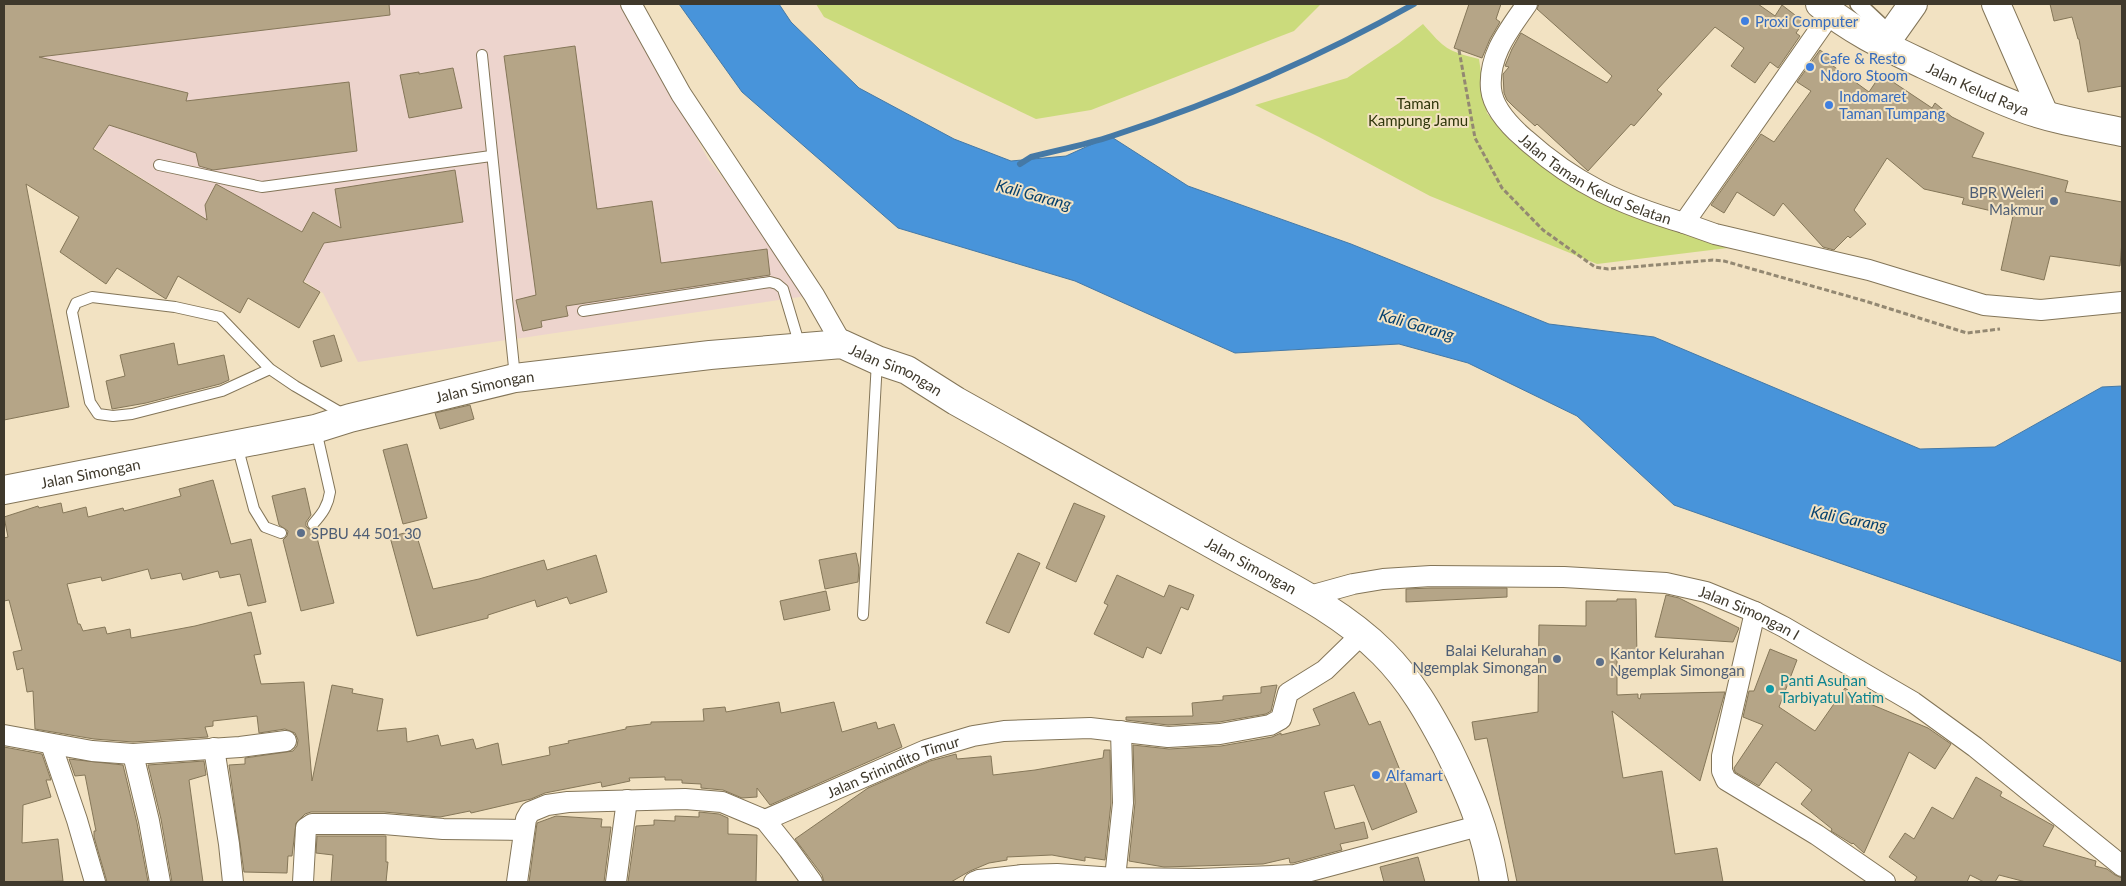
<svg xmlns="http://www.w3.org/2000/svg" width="2126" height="886" font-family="Lato,sans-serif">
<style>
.industrial{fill:#edd4cd}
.green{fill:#cbdb7c}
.water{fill:#4894da;stroke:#4579a6}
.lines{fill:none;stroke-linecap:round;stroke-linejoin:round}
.stream{stroke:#4579a6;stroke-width:6}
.building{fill:#b5a587;stroke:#857759}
.service-casing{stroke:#837558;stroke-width:12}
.pedestrian-casing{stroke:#837558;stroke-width:18}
.minor-casing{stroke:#837558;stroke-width:22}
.secondary-casing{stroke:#837558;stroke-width:30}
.path{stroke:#938872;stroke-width:3;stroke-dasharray:5 2.5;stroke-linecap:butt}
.service{stroke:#fff;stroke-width:10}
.pedestrian{stroke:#fff;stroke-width:15}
.minor{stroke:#fff;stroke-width:20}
.secondary{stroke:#fff;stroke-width:28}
.shop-dot{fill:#3f7fe0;stroke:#f2e2c2;stroke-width:2}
.service-dot{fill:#5c6f8a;stroke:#f2e2c2;stroke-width:2}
.culture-dot{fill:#0f9aa8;stroke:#f2e2c2;stroke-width:2}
.labels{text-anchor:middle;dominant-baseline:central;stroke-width:4;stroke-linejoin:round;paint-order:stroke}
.shop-label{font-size:15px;fill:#366cbe;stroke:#f2e2c2;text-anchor:start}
.street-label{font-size:15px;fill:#3f392c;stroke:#f2e2c2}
.park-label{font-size:15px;fill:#30360b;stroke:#f2e2c2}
.service-label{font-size:15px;fill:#4e5e75;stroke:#f2e2c2;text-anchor:end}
.culture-label{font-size:15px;fill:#0d838f;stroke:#f2e2c2;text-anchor:start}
.water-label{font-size:16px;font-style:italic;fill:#05406d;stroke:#f2e2c2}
</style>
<rect width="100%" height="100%" fill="#f2e2c2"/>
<!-- industrial -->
<path class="industrial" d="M4 4H624L708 159 813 295 358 362 323 293 4 91Z"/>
<!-- green -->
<g class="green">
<path d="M816 4H1321L1294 31 1091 110 1036 119 824 17Z"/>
<path d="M1423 24C1445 49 1447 51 1479 59L1487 113 1512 142 1581 190 1744 246 1597 264 1430 196 1319 137 1255 105 1347 78 1399 43Z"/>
</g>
<!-- water -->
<path class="water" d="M679 4H779L791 22 859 88 954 139 1011 161 1066 156 1110 136 1188 186 1351 244 1549 324 1654 337 1920 449 1995 447 2102 387 2122 386V662L1674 505 1577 416 1468 363 1399 344 1235 353 1075 281 898 228 742 92Z"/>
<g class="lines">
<!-- stream -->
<path class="stream" d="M1020 164 1031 157C1058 150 1085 145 1112 136 1216 102 1318 58 1414 4"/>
</g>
<!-- building -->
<g class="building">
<path d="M4 4H389L390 15 39 57 188 93 186 101 349 82 357 151 213 170 199 166 196 153 109 125 93 149 207 220 205 205 216 184 302 232 313 212 341 228 335 189 455 170 463 222 324 243 303 282 320 292 299 328 248 298 240 313 178 276 166 299 117 268 106 284 60 252 79 217 26 184 69 407 4 420Z"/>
<path d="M1469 4H1501L1496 19 1500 22 1490 39 1482 58 1454 48Z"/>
<path d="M1539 4H1758L1775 16 1782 5 1804 22 1796 33 1800 36 1778 68 1770 62 1755 83 1731 66 1744 48 1715 27 1657 90 1662 94 1634 126 1631 124 1588 171 1537 124 1535 126 1513 106 1507 100 1504 93 1503 74 1509 67 1505 66 1512 49 1521 33 1607 83 1612 76 1537 9Z"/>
<path d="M2050 4H2122V86L2088 92 2079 39H2078L2072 17 2054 21Z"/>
<path d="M575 46 597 209 652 201 661 263 767 249 770 275 566 306 568 316 541 321 542 327 523 331 516 300 536 295 504 56Z"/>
<path d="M1820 50 1832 59 1829 63 1869 92 1881 74 1932 108 1935 103 1952 117 1984 133 1972 157 2068 181 2065 192 2122 202V241L2120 266 2050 256 2044 280 2001 270 2013 216 1962 204 1964 198 1924 189 1887 158 1854 210 1866 224 1850 238 1848 236 1834 250 1823 247 1783 203 1774 216 1737 192 1724 213 1711 205 1761 134 1774 142 1811 91 1797 82Z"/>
<path d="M453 68 462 108 409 118 400 75 419 72V74Z"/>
<path d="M334 335 342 361 321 367 313 341Z"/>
<path d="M174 343 178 365 224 355 229 380 220 384 146 403 112 409 106 381 125 376 120 355Z"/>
<path d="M470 405 474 419 440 429 435 413Z"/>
<path d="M407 444 427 518 403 524 383 450Z"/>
<path d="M213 480 231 544 251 539 266 602 248 606 240 574 220 578 218 571 183 580 181 573 151 579 148 569 102 581 101 577 67 584 78 624H80L83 631 105 627 107 634 130 629 131 638 195 626 251 612 261 654 254 655 261 684 304 682 312 781 332 685 353 689 352 693 383 699 377 731 406 728 407 742 438 735 441 746 473 739 476 749 498 743 502 765 550 755 549 747 569 743 568 741 626 729V727L651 724V722L704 721 703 709 725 707 726 712 779 702 781 713 834 702 842 732 876 722 878 729 894 724 902 747 770 805 757 788V797L742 798 723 790 701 788V784L682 783V780H665V777L629 778 630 781 602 787 601 782 545 793 531 799 471 813 470 811 440 817 384 812H311L305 814 296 823 292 856H288L287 873 244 872 229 765 245 764V758L293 751 297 746 298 740 295 733 285 729 259 733 257 716 213 721V726L205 727 208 737 133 742 94 739 35 729 33 691 27 692 23 668 17 670 13 652 22 650 9 600 4 601V538L8 537 4 517 38 506 39 508 61 503 63 513 86 507 88 517 123 508 124 511 181 496 179 489Z"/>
<path d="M305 488 311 515 306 522V526L309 529 315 530 334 603 301 611 283 540 287 536 288 531 279 525 272 496Z"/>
<path d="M1074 503 1105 516 1076 582 1046 568Z"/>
<path d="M415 530 433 589 479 579 544 560 547 570 596 555 607 592 570 604 567 597 537 607 535 600 488 615V618L417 636 390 537Z"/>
<path d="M856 553 859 568 858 582 825 589 819 560Z"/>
<path d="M1018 553 1040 563 1009 633 986 623Z"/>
<path d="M1117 575 1164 597 1169 585 1194 595 1188 610 1181 607 1161 654 1147 647 1143 658 1094 634 1108 605 1104 603Z"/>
<path d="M1431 588H1507V597L1406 602V589Z"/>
<path d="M826 591 830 610 784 620 780 601Z"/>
<path d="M1666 595 1679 598 1739 628 1733 642 1655 637Z"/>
<path d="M1617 599H1636L1637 657 1617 658V695L1638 694V698L1640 699 1641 694 1725 692 1700 781 1612 711 1623 778 1662 771 1675 854 1717 848 1723 882H1517L1487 738 1475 740 1472 722 1538 712 1539 625 1586 626V601H1617Z"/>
<path d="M1770 649 1797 660 1779 707 1815 731 1845 688 1863 701 1928 728 1951 744 1935 769 1909 752 1864 853 1853 843 1852 844 1831 831 1832 829 1801 804 1812 790 1776 762 1759 786 1735 772 1734 768 1763 725 1743 717 1749 691H1754Z"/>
<path d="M1277 685 1271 711 1266 714 1219 722 1168 725 1126 720V717L1193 716 1192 703 1223 700V696L1261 693V687Z"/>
<path d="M1354 692 1369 725 1380 721 1417 812 1372 830 1354 785 1324 792 1335 829 1364 822 1368 838 1340 844 1342 850 1293 863H1290L1289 858 1263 864 1164 867 1129 861 1135 803 1133 745 1169 749 1221 746 1272 737 1281 733V735L1320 725 1313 709Z"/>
<path d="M4 747 42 754 51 780H46L51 797 23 805 22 843 58 839 63 881 4 882Z"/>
<path d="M1104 750H1110L1111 803 1105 860 1085 857V861L1052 855 1007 857V860L989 863 970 871 951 882H824L822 875 795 839 868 788 930 761 956 754 957 759 991 756 993 775 1035 770 1103 758Z"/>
<path d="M69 759 123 765 137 823 148 882H107L94 837V831H96L85 775 75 776Z"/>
<path d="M204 761 206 775 189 780 203 882H172L161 819 148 765Z"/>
<path d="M1976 777 2002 792 2000 796 2054 826 2043 846 2096 861 2095 866 2107 869 2115 875 2122 878V882H2026L1999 875 1995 882H1984L1970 875 1967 882H1914L1917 877 1889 857 1905 833 1914 839 1932 807 1953 819Z"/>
<path d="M699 812 719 814 728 818V834L757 835 756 882H628L636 826 654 825V820L675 821V816L699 817Z"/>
<path d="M556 816 602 819 601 827H611L604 882H529L537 823Z"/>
<path d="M317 836H386V862H388L386 882H331L333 855 316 853Z"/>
<path d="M1418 857 1425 882H1384L1380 867Z"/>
</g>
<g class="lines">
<defs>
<g id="service">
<path d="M482 55 515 377"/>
<path d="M159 165 262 187 491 156"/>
<path d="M583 311 770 282 777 284 783 289 800 346"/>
<path d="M270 369 222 391 132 414 113 416 98 414 90 402 72 312 76 303 92 297 175 307 220 317 270 369 295 386 345 415"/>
<path d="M237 445 254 509 265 527 281 533"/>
<path d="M313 524C322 514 328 506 330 492L316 430"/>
<path d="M863 615 877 361"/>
</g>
<path id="pedestrian" d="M1858 4 1891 35 1896 37"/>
<g id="minor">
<path d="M631 4 681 94 814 295 842 344"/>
<path id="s1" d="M1527 4C1509 30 1488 55 1491 89 1493 108 1511 127 1525 139 1575 184 1620 204 1684 223L1831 13"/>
<path d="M1684 223 1715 234 1869 270 1984 305 2041 310 2122 302"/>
<path id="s2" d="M1306 597 1353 584 1383 579 1431 576 1564 577 1666 583 1706 592 1755 612 1784 627 1913 702 1975 747 2122 866"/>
<path d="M1755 612 1722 756V771L1726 780 1817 835 1885 882"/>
<path d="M4 735 92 751 133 754 240 747 286 741"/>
<path d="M51 744 77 820 95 882"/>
<path d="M214 748 229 844 233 882"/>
<path d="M133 754 149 821 160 882"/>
<path d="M765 820 789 850 812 882"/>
<path d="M1115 878 1123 803 1121 731"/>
<path d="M303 882 306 828 312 824H384L443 829 524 830"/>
<path id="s3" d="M517 882 526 819 530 812 547 805 568 802 685 799 722 802 765 820 926 750 973 736 1004 731 1090 728 1168 737 1220 734 1270 725 1281 719 1288 693 1325 670 1362 634"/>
<path d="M616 882 627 800"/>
<path d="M974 882 979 880 1022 875 1057 874 1115 878 1200 879 1295 875 1482 825"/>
</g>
<g id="secondary">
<path id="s4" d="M1820 4C1851 31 1889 48 1925 65 1957 80 1989 96 2022 108 2054 120 2089 125 2122 132"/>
<path d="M1996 4 2044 114"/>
<path d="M1885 47 1891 35 1913 4"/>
<path id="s5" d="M4 490 315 429 350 418 515 378 710 355 842 344 877 360 907 370 956 401C1044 450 1132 500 1221 549 1276 580 1338 608 1383 653 1411 681 1429 713 1447 747 1471 796 1485 828 1494 882"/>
</g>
</defs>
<!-- service casing -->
<use href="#service" class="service-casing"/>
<!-- pedestrian casing -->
<use href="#pedestrian" class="pedestrian-casing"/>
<!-- minor casing -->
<use href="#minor" class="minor-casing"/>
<!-- secondary casing -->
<use href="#secondary" class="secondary-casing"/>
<!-- path -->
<path class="path" d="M1459 50 1475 138 1502 188 1543 230 1595 267 1608 269 1713 260 1724 261 1865 301 1967 333 2000 329"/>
<!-- service -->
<use href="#service" class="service"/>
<!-- pedestrian -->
<use href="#pedestrian" class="pedestrian"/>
<!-- minor -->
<use href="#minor" class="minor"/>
<!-- secondary -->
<use href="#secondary" class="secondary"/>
</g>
<!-- markers -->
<g class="shop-dot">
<circle cx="1745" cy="21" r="5"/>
<circle cx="1810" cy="67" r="5"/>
<circle cx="1829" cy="105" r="5"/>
<circle cx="1376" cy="775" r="5"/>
</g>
<g class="service-dot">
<circle cx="2054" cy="201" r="5"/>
<circle cx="301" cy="533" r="5"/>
<circle cx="1557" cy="659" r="5"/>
<circle cx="1600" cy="662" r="5"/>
</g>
<circle class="culture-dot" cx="1770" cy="689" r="5"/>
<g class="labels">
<!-- shop labels -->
<g class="shop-label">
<text x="1755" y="21">Proxi Computer</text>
<text x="1820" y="58">Cafe &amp; Resto<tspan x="1820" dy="17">Ndoro Stoom</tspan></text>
<text x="1839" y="96">Indomaret<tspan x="1839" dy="17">Taman Tumpang</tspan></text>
<text x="1386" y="775">Alfamart</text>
</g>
<!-- street labels -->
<g class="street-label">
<text stroke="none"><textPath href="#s4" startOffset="180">Jalan Kelud Raya</textPath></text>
<text stroke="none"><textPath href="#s1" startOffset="238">Jalan Taman Kelud Selatan</textPath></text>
<text stroke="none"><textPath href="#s5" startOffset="912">Jalan Simongan</textPath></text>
<text stroke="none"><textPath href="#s5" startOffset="492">Jalan Simongan</textPath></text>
<text stroke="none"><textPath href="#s5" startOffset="88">Jalan Simongan</textPath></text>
<text stroke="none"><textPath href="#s5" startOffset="1318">Jalan Simongan</textPath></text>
<text stroke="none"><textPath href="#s2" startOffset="451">Jalan Simongan I</textPath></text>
<text stroke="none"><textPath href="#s3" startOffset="451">Jalan Srinindito Timur</textPath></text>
</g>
<!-- park labels -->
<g class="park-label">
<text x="1418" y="103">Taman<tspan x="1418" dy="17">Kampung Jamu</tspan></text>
</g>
<!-- service labels -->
<g class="service-label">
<text x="2044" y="192">BPR Weleri<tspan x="2044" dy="17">Makmur</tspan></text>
<text x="311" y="533" text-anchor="start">SPBU 44 501 30</text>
<text x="1547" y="650">Balai Kelurahan<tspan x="1547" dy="17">Ngemplak Simongan</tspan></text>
<text x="1610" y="653" text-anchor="start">Kantor Kelurahan<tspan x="1610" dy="17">Ngemplak Simongan</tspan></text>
</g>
<!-- culture labels -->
<g class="culture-label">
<text x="1780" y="680">Panti Asuhan<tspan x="1780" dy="17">Tarbiyatul Yatim</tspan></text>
</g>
<!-- water labels -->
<g class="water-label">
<text transform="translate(1034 194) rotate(15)">Kali Garang</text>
<text transform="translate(1417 324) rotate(16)">Kali Garang</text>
<text transform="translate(1849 518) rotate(11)">Kali Garang</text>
</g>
</g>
<!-- border -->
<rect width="2126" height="886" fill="none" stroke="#3f392c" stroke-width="10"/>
</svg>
